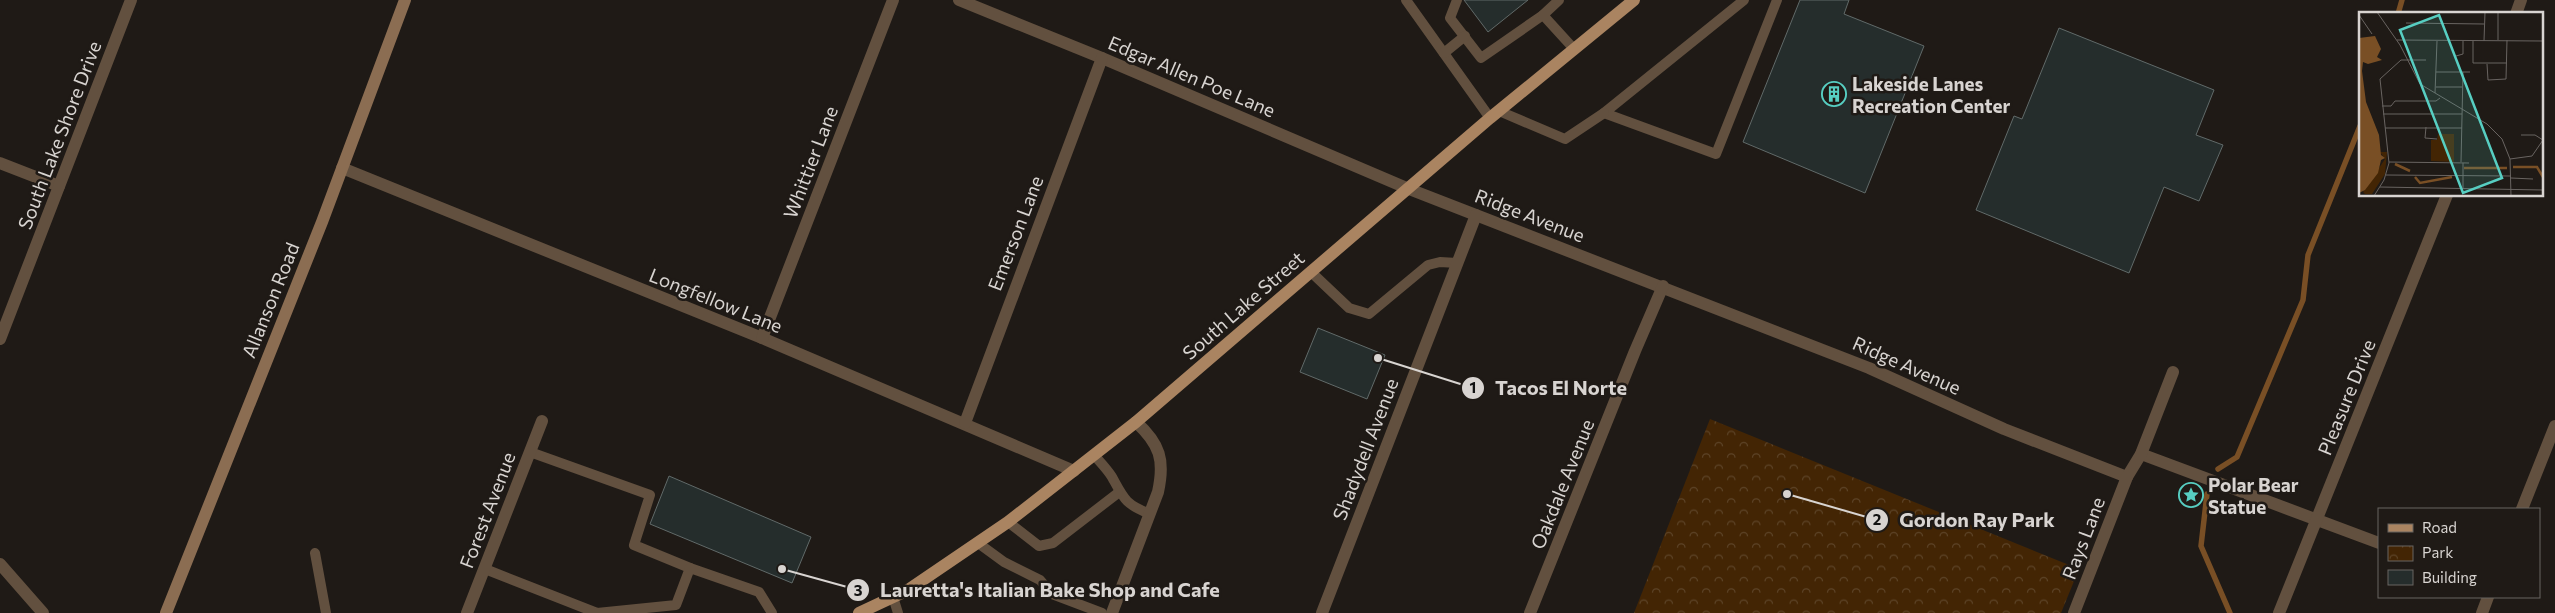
<svg xmlns="http://www.w3.org/2000/svg" width="2555" height="613" font-family="Commissioner,sans-serif">
<style>
.park{fill:url(#park-crowns)}
.lines{fill:none;stroke-linecap:round;stroke-linejoin:round}
.stream{stroke:#794f25;stroke-width:5.5}
.building{fill:#252d2c;stroke:#616a69}
.lane{stroke:#62503f;stroke-width:10}
.street{stroke:#62503f;stroke-width:12}
.secondary{stroke:#8b6d52;stroke-width:12}
.primary{stroke:#aa8461;stroke-width:12}
.labels{text-anchor:middle;dominant-baseline:central;stroke-width:5;stroke-linejoin:round;paint-order:stroke}
.street-label{font-size:19px;fill:#d8d4d1;stroke:#1f1a16}
.poi-label{font-size:19px;font-weight:bold;fill:#d8d4d1;stroke:#1f1a16;text-anchor:start}
.inset-river{fill:none;stroke:#794f25;stroke-width:2.5}
.inset-road{fill:none;stroke:#696461;stroke-width:1}
.view{fill:#57cec2;fill-opacity:0.15;stroke:#57cec2;stroke-width:2.5}
.inset-edge{fill:none;stroke:#d8d4d1;stroke-width:2.5}
.leader{fill:none;stroke:#d8d4d1;stroke-width:2}
.callout-dot{fill:#d8d4d1;stroke:#1f1a16;stroke-width:2}
.mark-label{font-size:15px;text-anchor:middle;font-weight:bold;fill:#111}
.callout-label{font-size:20px;text-anchor:middle;font-weight:bold;fill:#d8d4d1;stroke:#1f1a16;stroke-width:5;stroke-linejoin:round;paint-order:stroke}
</style>
<defs>
<pattern id="park-crowns" width="20" height="18" patternUnits="userSpaceOnUse" patternTransform="scale(1.25)"><rect width="20" height="18" fill="#432504"/><path d="M2 6a3 3 0 1 1 6 0M12 15a3 3 0 1 1 6 0" fill="none" stroke="#5d4428"/></pattern>
</defs>
<rect width="100%" height="100%" fill="#1f1a16"/>
<!-- park -->
<path class="park" d="M1710 419 2079 569 2061 613H1634Z"/>
<g class="lines">
<!-- stream -->
<g class="stream">
<path d="M2398 14 2402 0"/>
<path d="M2218 469 2237 457 2303 300 2308 255 2360 126"/>
<path d="M2207 494 2201 546 2230 613"/>
</g>
</g>
<!-- building -->
<g class="building">
<path d="M1464 0H1528L1488 32Z"/>
<path d="M1800 0H1849L1844 14 1924 46 1865 193 1743 142Z"/>
<path d="M2059 28 2214 90 2196 135 2223 145 2199 201 2164 187 2129 273 1976 210 2014 116 2022 119Z"/>
<path d="M1318 328 1385 355 1367 399 1300 372Z"/>
<path d="M669 476 811 537 792 583 650 524Z"/>
</g>
<g class="lines">
<!-- lane -->
<g class="lane">
<path d="M1406 0 1490 118"/>
<path d="M1457 0 1450 18 1481 58 1543 15"/>
<path d="M1559 0 1543 15 1574 49"/>
<path d="M1744 0 1604 113 1716 154 1777 0"/>
<path d="M1444 53 1465 36"/>
<path d="M1499 111 1565 139 1604 113"/>
<path d="M1311 272 1349 308 1369 314 1428 265 1440 262 1457 263"/>
<path d="M530 452 650 495 634 545 690 568"/>
<path d="M1094 455C1100 462 1107 469 1112 477 1124 499 1125 504 1150 514"/>
<path d="M1008 522 1039 546 1053 543 1118 493"/>
<path d="M978 543 1004 562 1040 580 1052 594 1102 613"/>
<path d="M315 553 326 613"/>
<path d="M485 569 597 613 676 605 690 568 759 592 772 613"/>
<path d="M893 597 898 613"/>
</g>
<!-- street -->
<g class="street">
<path d="M959 0 1102 58 1409 189 1869 368 2004 429 2127 477"/>
<path d="M2516 14 2521 0"/>
<path d="M0 163 59 186"/>
<path d="M342 168 762 338 1074 471"/>
<path d="M762 338 893 0"/>
<path d="M0 339 131 0"/>
<path d="M965 423 1102 58"/>
<path d="M2141 454 2379 543"/>
<path d="M2522 509 2555 426"/>
<path d="M0 564 43 613"/>
<path d="M467 613 542 421"/>
<path d="M1112 613 1158 492C1165 460 1160 444 1136 422"/>
<path d="M1322 613 1476 215"/>
<path d="M1530 613 1635 351 1663 286"/>
<path d="M2074 613 2127 477 2141 454 2173 372"/>
<path d="M2279 613 2447 195"/>
<path d="M2482 613 2488 597"/>
</g>
<!-- secondary -->
<path class="secondary" d="M166 613 322 222 405 0"/>
<!-- primary -->
<path class="primary" d="M859 613 908 590 1008 522 1136 422 1490 118 1634 0"/>
</g>
<!-- icons -->
<defs>
<symbol id="building-ring" viewBox="-11 -11 22 22"><circle r="9.5" fill="#1f1a16" stroke="#57cec2" stroke-width="1.5"/><path d="M-4-6H4V6H1V3H-1V6H-4ZM-2.5-4.3h1.7v1.8h-1.7ZM.8-4.3h1.7v1.8H.8ZM-2.5-1h1.7V.8h-1.7ZM.8-1h1.7V.8H.8Z" fill="#57cec2"/></symbol>
<symbol id="sight-ring" viewBox="-11 -11 22 22"><circle r="9.5" fill="#1f1a16" stroke="#57cec2" stroke-width="1.5"/><path d="M0-6L1.8-2.2L6-1.7L2.9 1.2L3.7 5.4L0 3.3L-3.7 5.4L-2.9 1.2L-6-1.7L-1.8-2.2Z" fill="#57cec2"/></symbol>
</defs>
<g fill-rule="evenodd">
<use href="#building-ring" x="1820" y="80" width="28" height="28"/>
<use href="#sight-ring" x="2177" y="481" width="28" height="28"/>
</g>
<g class="labels">
<!-- street labels -->
<g class="street-label">
<text transform="translate(1192 76) rotate(23)">Edgar Allen Poe Lane</text>
<text transform="translate(59 135) rotate(-69)">South Lake Shore Drive</text>
<text transform="translate(810 162) rotate(-69)">Whittier Lane</text>
<text transform="translate(1530 215) rotate(21)">Ridge Avenue</text>
<text transform="translate(1015 233) rotate(-69)">Emerson Lane</text>
<text transform="translate(270 300) rotate(-68)">Allanson Road</text>
<text transform="translate(716 300) rotate(22)">Longfellow Lane</text>
<text transform="translate(1243 305) rotate(-41)">South Lake Street</text>
<text transform="translate(1907 365) rotate(24)">Ridge Avenue</text>
<text transform="translate(2346 397) rotate(-68)">Pleasure Drive</text>
<text transform="translate(1365 449) rotate(-69)">Shadydell Avenue</text>
<text transform="translate(1562 484) rotate(-68)">Oakdale Avenue</text>
<text transform="translate(487 510) rotate(-69)">Forest Avenue</text>
<text transform="translate(2083 538) rotate(-69)">Rays Lane</text>
</g>
<!-- poi labels -->
<g class="poi-label">
<text x="1852" y="83">Lakeside Lanes<tspan x="1852" dy="22">Recreation Center</tspan></text>
<text x="2208" y="484">Polar Bear<tspan x="2208" dy="22">Statue</tspan></text>
</g>
</g>
<!-- overview -->
<g transform="translate(2359 12)">
<rect width="184" height="184" fill="#1f1a16"/>
<path d="M79 122H95V150L72 149V128H78ZM21 140H28L26 162 13 182H6L4 180 26 147Z" fill="#432504"/>
<path d="M16 24 22 37 18 45 23 48 9 52 4 50 3 59 7 90 20 123 22 143 26 146 22 148 19 161 6 178 0 181V26Z" fill="#794f25"/>
<path class="inset-river" d="M36 152 51 159M154 155H178L184 165M105 156H148M56 165 61 171 93 165"/>
<path class="inset-road" d="M18 0 41 33 61 72 128 112 143 127 151 147 152 184M0 3 13 22M47 11 125 12M38 28 184 29M139 28V0M114 29V51H148M125 29 126 0M97 44 104 42V29M128 52 129 68 147 67 148 28M77 60H111M77 75H103M76 81 78 29M23 94H32L36 89H77L81 86M24 102H103M67 115 66 126 78 127M26 116H103M162 123H176L184 128M151 147 173 144 184 128M30 150 110 151M102 150 104 60M104 151V176M27 163 152 164M152 166 174 167M21 175 184 178M15 184 25 168 30 151 21 67 42 48H67"/>
<path class="view" d="M80 3 143 166 104 181 41 18Z"/>
<rect width="184" height="184" class="inset-edge"/>
</g>
<!-- callouts -->
<path class="leader" d="M1378 358L1473 388M1787 494L1877 520M782 569L858 590"/>
<g class="callout-dot">
<circle cx="1378" cy="358" r="5"/>
<circle cx="1787" cy="494" r="5"/>
<circle cx="782" cy="569" r="5"/>
<circle cx="1473" cy="388" r="12"/>
<circle cx="1877" cy="520" r="12"/>
<circle cx="858" cy="590" r="12"/>
</g>
<g class="mark-label">
<text x="1473" y="393">1</text>
<text x="1877" y="525">2</text>
<text x="858" y="596">3</text>
</g>
<g class="callout-label">
<text x="1561" y="395">Tacos El Norte</text>
<text x="1977" y="527">Gordon Ray Park</text>
<text x="1050" y="597">Lauretta's Italian Bake Shop and Cafe</text>
</g>
<!-- legend -->
<rect x="2378" y="508" width="162" height="90" fill="#1f1a16" stroke="#696461"/>
<rect x="2388" y="524" width="25" height="8" fill="#aa8461" stroke="#696461"/>
<text x="2422" y="533" font-size="15" fill="#d8d4d1">Road</text>
<rect x="2388" y="546" width="25" height="15" fill="url(#park-crowns)" stroke="#696461"/>
<text x="2422" y="558" font-size="15" fill="#d8d4d1">Park</text>
<rect x="2388" y="570" width="25" height="15" fill="#252d2c" stroke="#696461"/>
<text x="2422" y="583" font-size="15" fill="#d8d4d1">Building</text>
</svg>
